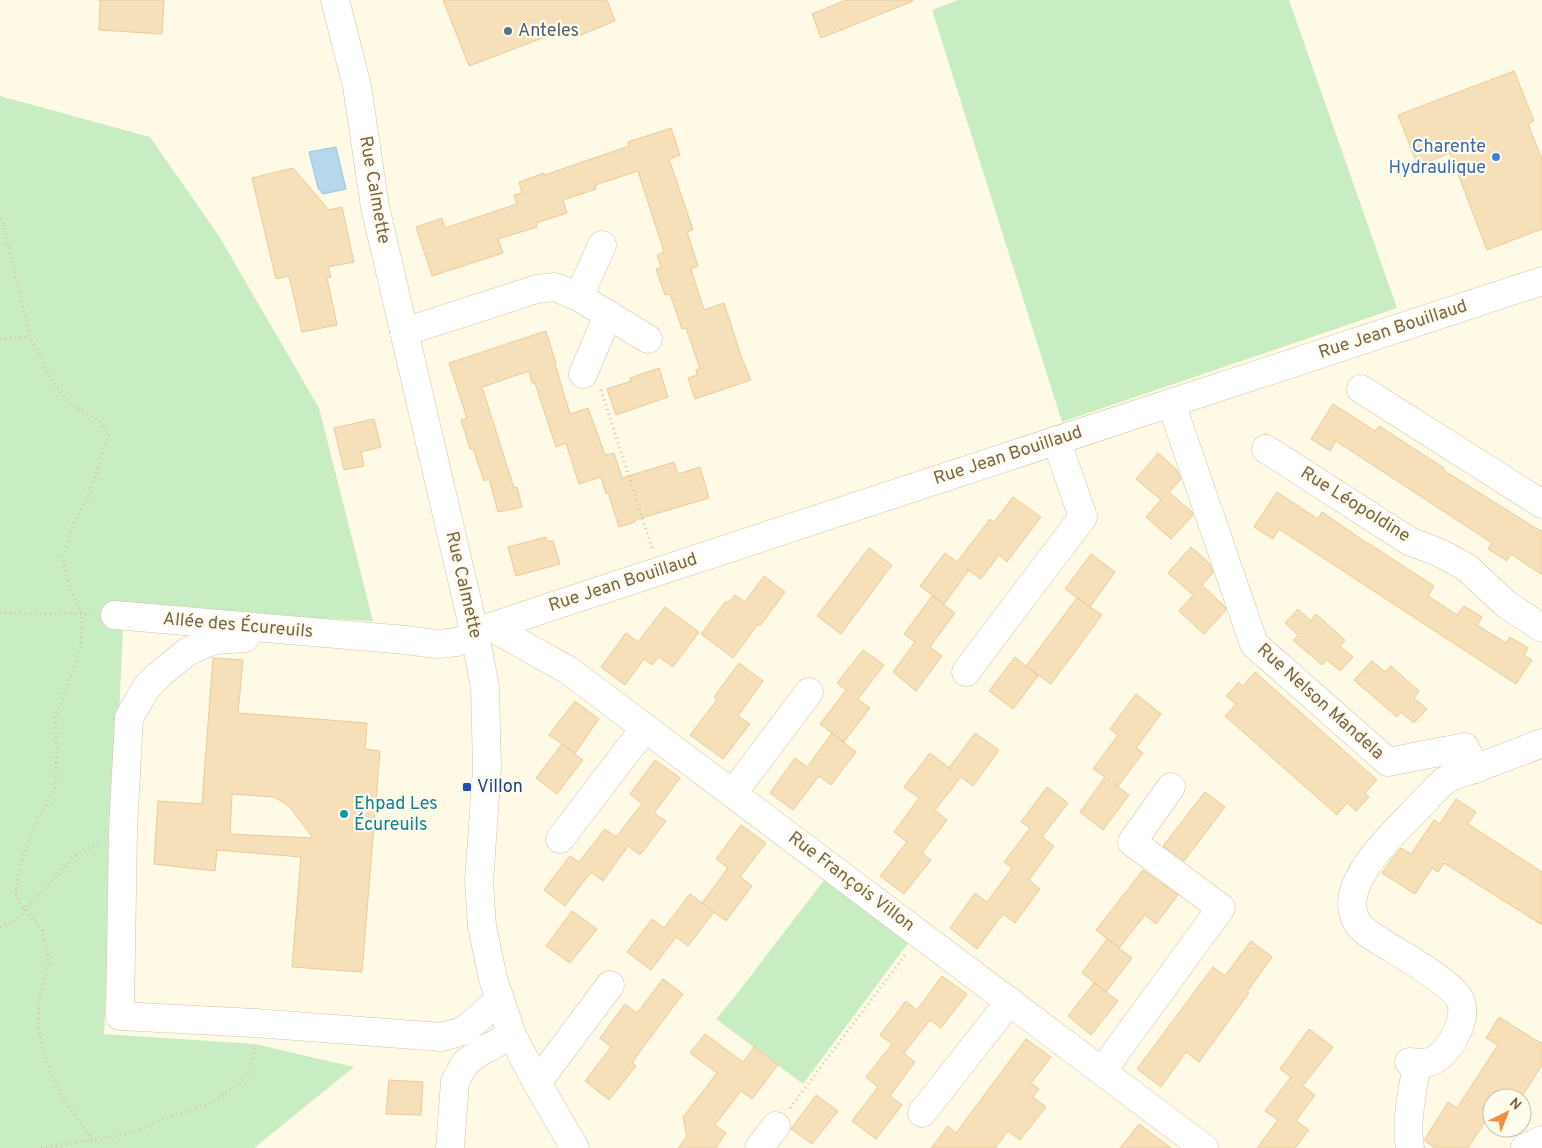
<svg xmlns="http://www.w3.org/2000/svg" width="1542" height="1148" font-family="Overpass,sans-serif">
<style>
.green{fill:#c9edc2}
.water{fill:#b7d7ea;stroke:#9cc4dd}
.building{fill:#f6e0ba;stroke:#eaca99;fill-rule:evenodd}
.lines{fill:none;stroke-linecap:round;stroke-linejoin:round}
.minor-casing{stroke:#d1c4a9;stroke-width:29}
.path{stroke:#dcc39d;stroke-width:3;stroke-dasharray:1 4;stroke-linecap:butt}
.minor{stroke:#fff;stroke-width:28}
.service-dot{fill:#5c6f8a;stroke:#fffced;stroke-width:2}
.shop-dot{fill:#3f7fe0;stroke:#fffced;stroke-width:2}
.transit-dot{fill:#1a4fb4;stroke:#fffced;stroke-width:2}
.culture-dot{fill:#0f9aa8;stroke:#fffced;stroke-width:2}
.labels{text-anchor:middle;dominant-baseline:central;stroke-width:4.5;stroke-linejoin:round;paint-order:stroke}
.service-label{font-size:18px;fill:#4e5e75;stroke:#fffced;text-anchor:start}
.shop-label{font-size:18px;fill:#366cbe;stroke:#fffced;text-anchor:end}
.street-label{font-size:18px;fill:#7a6547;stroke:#fffced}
.transit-label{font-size:18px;fill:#164399;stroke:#fffced;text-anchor:start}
.culture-label{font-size:18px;fill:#0d838f;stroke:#fffced;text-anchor:start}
</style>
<rect width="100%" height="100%" fill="#fefae5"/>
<!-- green -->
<g class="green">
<path d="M958 0H1289L1397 308 1062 422 932 10Z"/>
<path d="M0 96 150 137 219 236 319 408 373 621 124 608 104 1034 255 1044 354 1067 254 1148H0Z"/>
<path d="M825 879 909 942 803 1084 716 1019 736 995Z"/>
</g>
<!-- water -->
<path class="water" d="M336 147 346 189 323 194 318 188 309 152Z"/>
<!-- building -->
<g class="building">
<path d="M100 0H164L162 34 99 30Z"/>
<path d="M443 0H607L615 21 578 36 574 26 469 66Z"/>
<path d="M846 0H913V1L821 38 812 14Z"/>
<path d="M1514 71 1534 121 1528 124 1542 160V229L1487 250 1450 153 1418 166 1398 115Z"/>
<path d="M671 128 680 155 669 159 693 230 687 232 698 266 691 269 704 310 724 303 741 356 751 380 695 399 688 378 697 375 696 370 700 369 686 328 682 329 670 294 665 295 656 269 661 267 657 255 664 252 638 171 595 185 596 189 563 200 567 213 536 223 537 227 498 239 503 253 432 276 416 227 442 218 445 228 517 204 514 195 522 193 519 182 544 173 545 175 629 146 628 142Z"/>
<path d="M293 168 329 210 342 207 354 262 328 267 331 277 327 278 337 325 302 332 289 276 276 279 252 178Z"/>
<path d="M546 331 556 364H555L570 414 588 408 605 455 614 453 622 478 674 462 678 474 700 467 709 498 635 520V522L619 527 608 493 606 494 601 477 579 484 566 443 556 447 535 383H532L529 371 482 387 514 488 517 487 522 507 498 512 489 479 484 481 473 448 470 449 461 420 467 418 449 363Z"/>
<path d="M659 368 668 397 616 415 607 389 631 381 630 378Z"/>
<path d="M1333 404 1375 431 1379 426 1444 468 1443 470 1542 532V575L1511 554 1507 561 1488 549 1492 543 1336 441 1330 451 1311 439Z"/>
<path d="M374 419 381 447 361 452 364 466 344 470 334 428Z"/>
<path d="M1158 453 1177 470 1181 479 1169 492 1192 512 1193 515 1171 539 1146 517 1161 500 1136 479Z"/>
<path d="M1277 492 1318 519 1322 512 1368 544V543L1434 586 1428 596 1457 615 1464 606 1482 617 1477 625 1506 643 1510 637 1528 648 1524 655 1532 660 1516 684 1279 529 1273 539 1254 527Z"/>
<path d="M1013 497 1041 517 1007 562 999 555 981 579 967 569 969 570 944 604 920 586 945 553 957 562 990 519 994 522Z"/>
<path d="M546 537 547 541H553L560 564 516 576 508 547Z"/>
<path d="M1191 547 1210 564 1213 573 1202 585 1225 607 1226 610 1204 634 1179 611 1193 595 1168 573Z"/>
<path d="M869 548 892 565 841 634 817 616Z"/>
<path d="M1091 554 1115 572 1090 607 1065 589Z"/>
<path d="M764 576 785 592 760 626 758 624 733 658 701 634 726 601 728 603 735 595 745 602Z"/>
<path d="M932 596 955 613 930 647 942 656 916 691 893 672 915 642 904 634Z"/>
<path d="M1077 598 1102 615 1051 684 1026 666Z"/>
<path d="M665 607 699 632 673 667 659 657 652 665 644 659 625 685 601 667 626 633 638 642Z"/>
<path d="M1298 609 1311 621 1316 614 1345 640 1340 646 1353 657 1340 671 1327 660 1322 665 1293 640 1298 635 1285 623Z"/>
<path d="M863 650 884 665 858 699 870 708 844 742 820 724 846 690 837 683Z"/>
<path d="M1015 657 1038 676 1013 709 989 691Z"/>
<path d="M213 658 243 660 238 713 367 723 365 749 380 751 362 972 292 967 301 857 217 850 215 871 154 864 158 801 202 804ZM232 794 274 797 281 801 289 806 313 838 230 834Z"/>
<path d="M1372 661 1385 672 1391 666 1419 691 1414 698 1427 709 1414 723 1401 712 1397 717 1354 680Z"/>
<path d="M739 663 763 681 738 716 750 724 723 759 690 735 717 700 714 697Z"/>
<path d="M1255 672 1377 780 1365 793 1369 797 1356 811 1347 803 1337 815 1225 716 1236 704 1226 696 1239 682 1243 686Z"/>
<path d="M1136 694 1161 714 1136 748 1143 753 1118 786 1113 783 1129 795 1103 830 1080 812 1105 777 1093 769 1118 735 1110 729Z"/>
<path d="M575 701 599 719 575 753 549 735Z"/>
<path d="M832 733 856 752 831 785 819 776 793 810 770 793 795 758 807 767Z"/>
<path d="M975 733 999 750 973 786 961 777 935 810 947 820 922 853 931 860 904 894 880 876 907 842 894 832 919 798 904 787 930 753 952 770 949 768Z"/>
<path d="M562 744 583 760 557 794 536 778Z"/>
<path d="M655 760 680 778 654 813 666 821 640 855 628 846 603 881 591 872 565 906 544 890 570 856 579 862 605 829 616 837 642 804 630 794Z"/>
<path d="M1047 787 1068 803 1042 837 1054 846 1029 880 1040 889 1015 923 1003 914 977 949 950 928 975 893 987 902 1012 868 1004 862 1030 828 1021 822Z"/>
<path d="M1205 792 1225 807 1184 861 1163 846Z"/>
<path d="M1456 799 1476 812 1468 824 1542 872V925L1444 863 1438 872 1432 868 1415 894 1382 873 1392 859 1401 848 1411 854 1434 820 1440 824Z"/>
<path d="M741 825 766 843 740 877 752 886 726 921 702 903 728 868 716 859Z"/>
<path d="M1143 870 1178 895 1156 924 1145 915 1119 948 1096 930Z"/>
<path d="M690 894 714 912 688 946 676 937 651 970 627 952 652 919 664 928Z"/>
<path d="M572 911 597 929 570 963 546 946Z"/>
<path d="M1107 939 1132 958 1106 992 1082 973Z"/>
<path d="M1251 941 1272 957 1247 992 1249 993 1199 1062 1186 1052 1161 1087 1137 1069 1213 967 1225 976Z"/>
<path d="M942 976 967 994 941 1028 930 1020 904 1053 902 1052 915 1062 890 1096 902 1105 876 1139 852 1121 878 1087 866 1077 892 1044 880 1035 906 1001 917 1010Z"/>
<path d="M663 979 683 994 644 1046 632 1063 636 1066 609 1100 585 1081 611 1047 600 1038 625 1004 637 1013Z"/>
<path d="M1094 983 1118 1001 1091 1035 1068 1016Z"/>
<path d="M1499 1017 1542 1044V1065L1521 1098H1492V1112L1468 1148H1435L1425 1141V1139L1448 1102 1457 1108 1498 1045 1486 1038Z"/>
<path d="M1309 1029 1333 1047 1303 1086 1315 1095 1296 1121 1309 1130 1295 1148H1257L1278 1120 1265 1111 1291 1077 1280 1069Z"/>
<path d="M705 1034 743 1062 754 1047 778 1065 752 1099 741 1091 715 1125 726 1133 716 1148H678L687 1136 683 1117 717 1073 690 1053Z"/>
<path d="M1026 1039 1051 1057 1031 1083 1039 1089 1033 1097 1046 1107 1020 1140 1008 1131 995 1148H931L948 1126 956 1133Z"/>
<path d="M389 1080 423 1082 421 1115 386 1114Z"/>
<path d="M816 1095 838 1111 812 1144 791 1129Z"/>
<path d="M1139 1124 1171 1148H1120Z"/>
</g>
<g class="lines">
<defs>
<g id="minor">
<path d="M335 0 357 86 375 207 475 635 485 687 487 768 479 882 482 926 493 979 512 1035 537 1083 575 1148"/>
<path d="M579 297 602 245"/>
<path d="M404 332 537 289 555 287 579 297 648 339"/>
<path d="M583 374 608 315"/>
<path d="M1361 389 1542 504"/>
<path d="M1171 403 1254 644 1388 762 1465 747 1475 769"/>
<path d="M1266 449 1409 541 1440 553 1466 567 1507 605 1542 628"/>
<path d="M115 615 406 640 437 644 457 642 475 635 491 627 544 609 1542 281"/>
<path d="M491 627 568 670 1204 1148"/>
<path d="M245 638 214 640 187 652 160 674 146 688 129 718 123 829 120 1016 255 1023 441 1037 460 1032 470 1026 500 999"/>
<path d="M966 672 1083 517 1056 440"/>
<path d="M733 793 809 692"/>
<path d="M560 839 645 728"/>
<path d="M1409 1062C1417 1063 1427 1064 1434 1060 1451 1051 1470 1016 1459 998 1449 981 1402 955 1383 943 1374 937 1363 932 1357 922 1335 885 1394 833 1417 809 1425 801 1438 785 1446 780 1454 774 1466 772 1475 769 1497 760 1520 752 1542 743"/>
<path d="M1102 1071 1221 908 1132 842 1171 787"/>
<path d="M537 1083 610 985"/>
<path d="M922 1113 1010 1001"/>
<path d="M450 1148 455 1082 465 1063 480 1052 512 1035"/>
<path d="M759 1148 776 1126"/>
<path d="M1410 1148C1405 1121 1413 1090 1417 1063"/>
<path d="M1525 1148 1542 1140"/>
</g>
</defs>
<!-- minor casing -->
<use href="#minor" class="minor-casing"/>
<!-- path -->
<g class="path">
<path d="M0 219 3 224 30 337 50 378 71 405 100 421 108 434 90 493 74 523 63 559 71 591 82 614 81 649 55 718 57 750 55 788 37 820 23 856 15 893 20 903 42 930 49 963 39 1001 38 1029 47 1064 64 1100 93 1140"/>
<path d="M0 339 30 337"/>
<path d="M601 390 652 548"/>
<path d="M0 613 92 614"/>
<path d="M0 927 14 921 76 855 98 843"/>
<path d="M790 1108 905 955"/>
<path d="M41 1148 128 1134 172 1116 211 1103 241 1082 251 1068 255 1048"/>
</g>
<!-- minor -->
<use href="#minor" class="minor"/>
</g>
<!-- markers -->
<circle class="service-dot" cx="508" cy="31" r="5"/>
<circle class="shop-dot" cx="1496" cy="157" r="5"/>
<rect class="transit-dot" x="462" y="782" width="10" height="10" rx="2.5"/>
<circle class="culture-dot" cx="344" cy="814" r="5"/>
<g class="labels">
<!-- service labels -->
<g class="service-label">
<text x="518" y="31">Anteles</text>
</g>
<!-- shop labels -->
<g class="shop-label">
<text x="1486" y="147">Charente<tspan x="1486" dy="21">Hydraulique</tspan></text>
</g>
<!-- street labels -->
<g class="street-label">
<text transform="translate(374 190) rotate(80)">Rue Calmette</text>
<text transform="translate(1393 330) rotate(-18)">Rue Jean Bouillaud</text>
<text transform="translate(1008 456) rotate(-18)">Rue Jean Bouillaud</text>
<text transform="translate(1355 505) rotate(32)">Rue Léopoldine</text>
<text transform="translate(623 583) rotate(-18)">Rue Jean Bouillaud</text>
<text transform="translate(463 585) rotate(77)">Rue Calmette</text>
<text transform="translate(238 626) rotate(5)">Allée des Écureuils</text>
<text transform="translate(1320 702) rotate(42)">Rue Nelson Mandela</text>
<text transform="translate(851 882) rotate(37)">Rue François Villon</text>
</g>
<!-- transit labels -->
<g class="transit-label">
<text x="477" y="787">Villon</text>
</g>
<!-- culture labels -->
<g class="culture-label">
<text x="354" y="804">Ehpad Les<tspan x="354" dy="21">Écureuils</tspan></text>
</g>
</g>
<!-- north arrow -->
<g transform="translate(1507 1113) rotate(43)"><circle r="24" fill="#fffced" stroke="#cac0ab"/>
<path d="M0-4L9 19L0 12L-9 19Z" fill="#f29040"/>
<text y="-8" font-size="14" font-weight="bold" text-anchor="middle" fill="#7a6547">N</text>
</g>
</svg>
